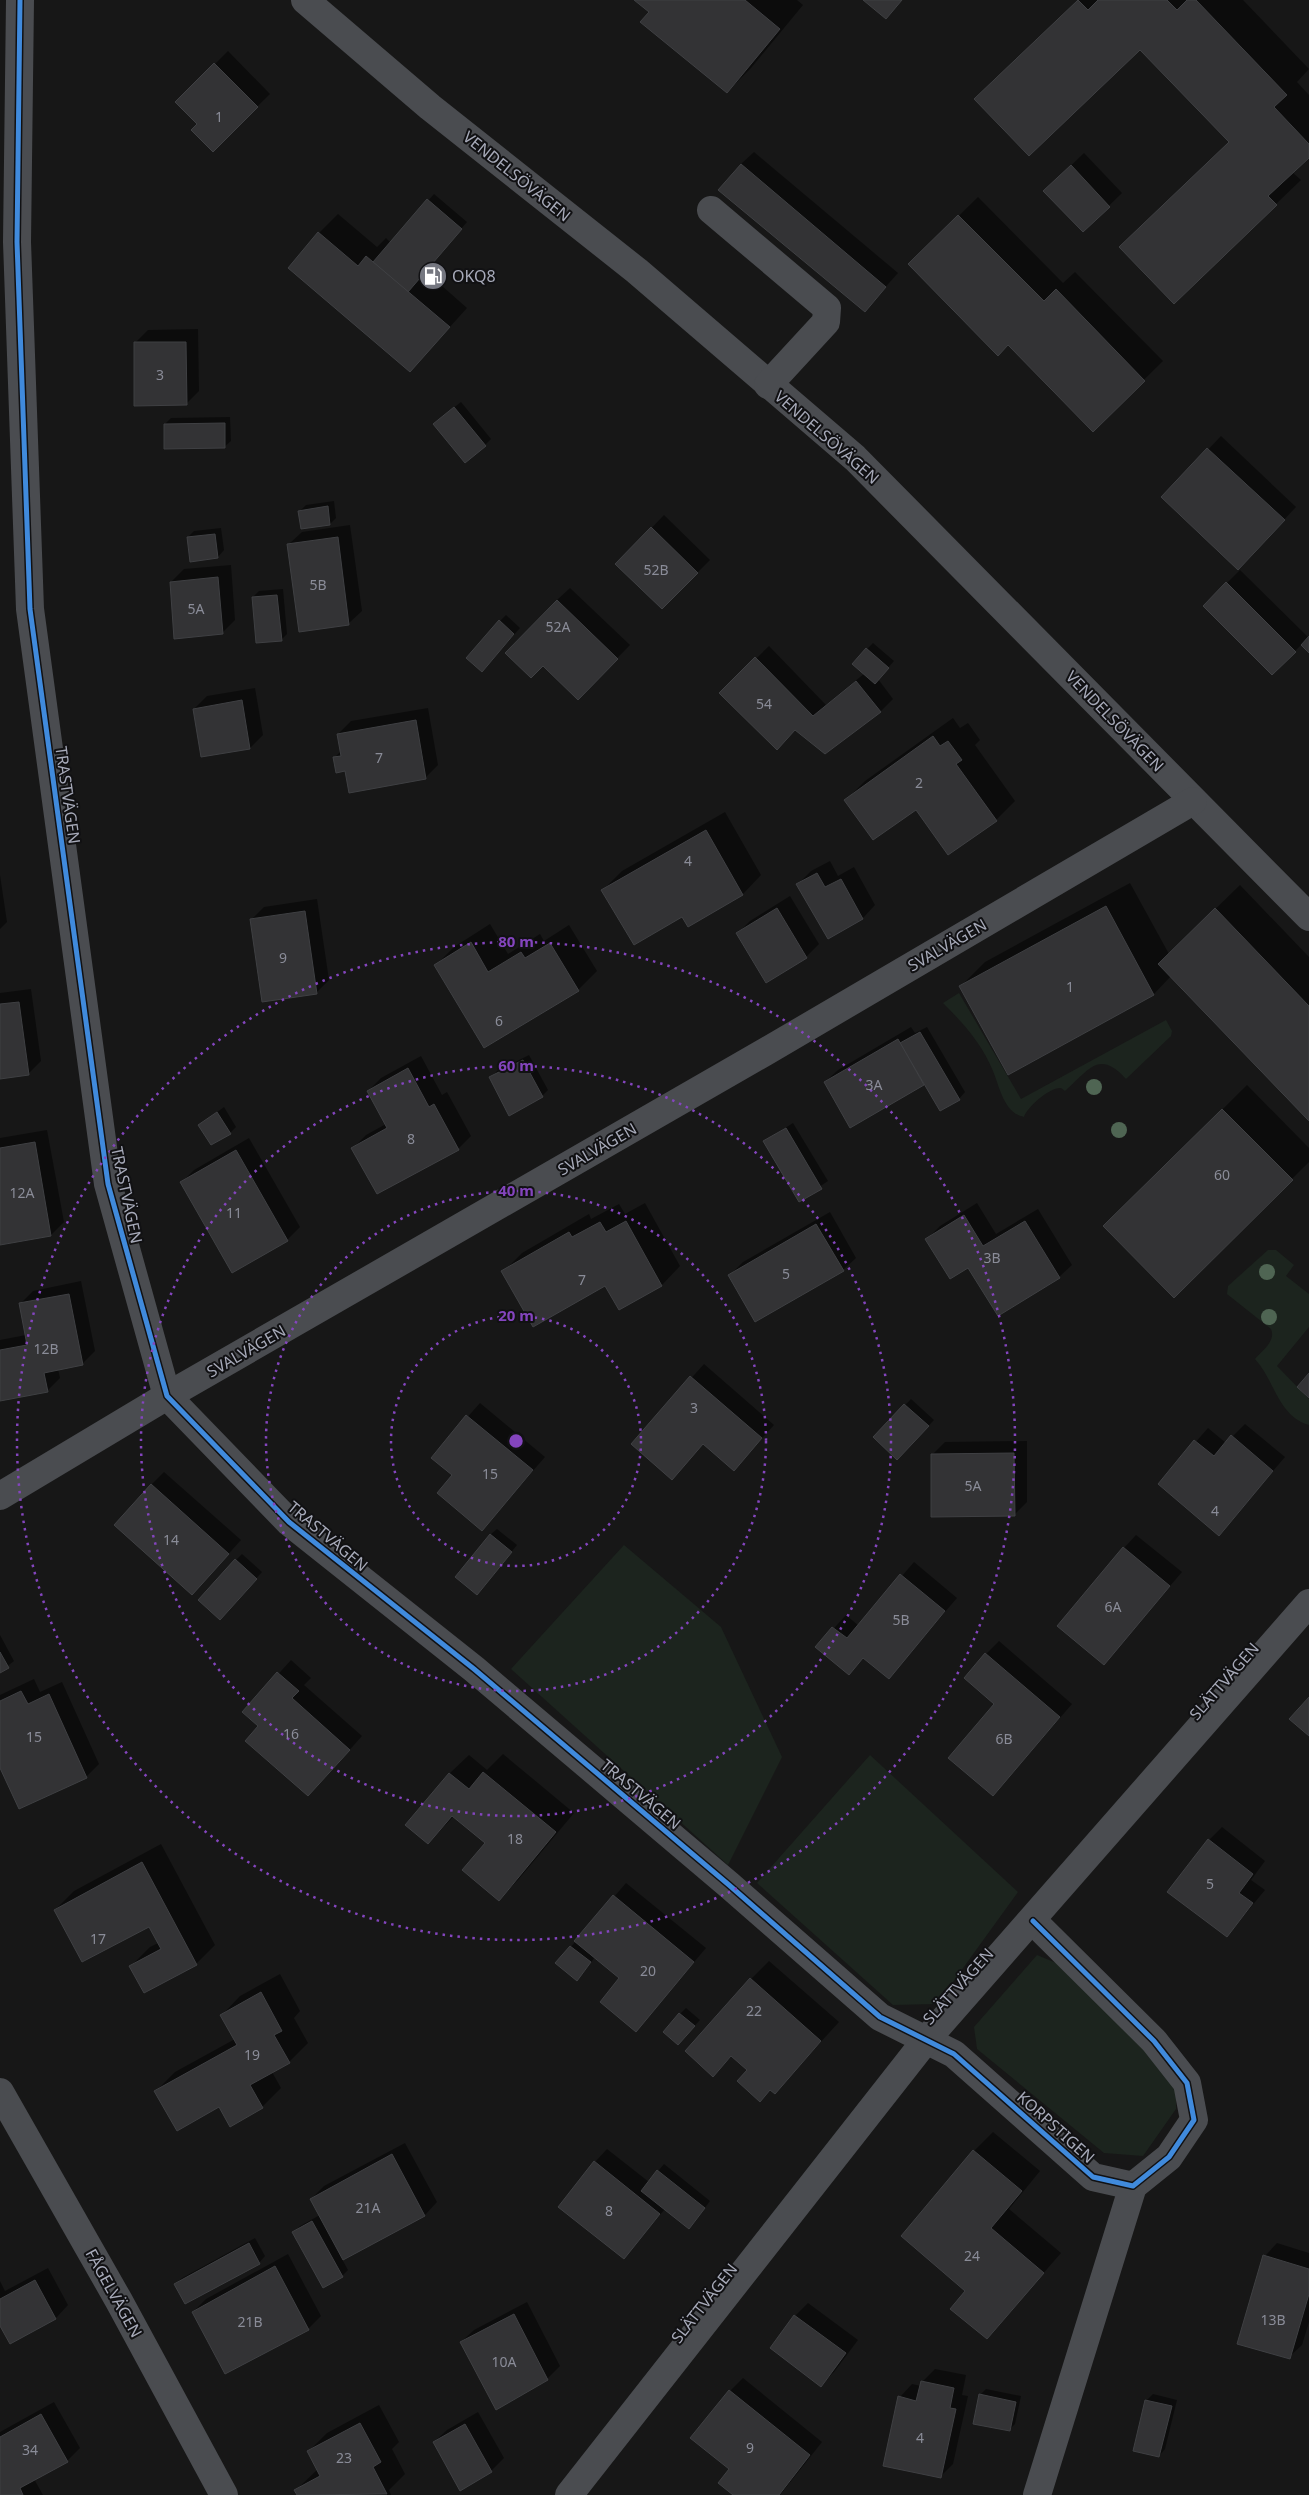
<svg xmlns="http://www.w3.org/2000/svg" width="1309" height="2495" font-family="'Noto Sans',sans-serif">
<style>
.green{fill:#1c241e}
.shadow{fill:#0007}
.building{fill:#333335;stroke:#3f4043}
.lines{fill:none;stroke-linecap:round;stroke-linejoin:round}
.minor{stroke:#4a4c50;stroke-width:28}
.cycleway-casing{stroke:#111113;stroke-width:8}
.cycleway{stroke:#408adc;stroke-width:5}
.tree{fill:#4f6553}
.ring{fill:none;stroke:#8445be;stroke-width:2.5;stroke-dasharray:2.5 5}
.labels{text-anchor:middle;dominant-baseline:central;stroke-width:4;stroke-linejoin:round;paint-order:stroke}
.number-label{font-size:14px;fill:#8a8c98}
.street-label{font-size:16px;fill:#a7aab9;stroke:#111113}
.poi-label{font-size:16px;fill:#a7aab9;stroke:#111113;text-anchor:start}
.centre{fill:#8445be;stroke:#111113;stroke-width:2.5}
.ring-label{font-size:15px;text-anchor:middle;font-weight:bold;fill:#8445be;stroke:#111113;stroke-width:4;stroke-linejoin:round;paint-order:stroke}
</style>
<rect width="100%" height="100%" fill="#171717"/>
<!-- green -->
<g class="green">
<path d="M959 993 1021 1099 1166 1020 1172 1031 1171 1036 1126 1079C1099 1049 1089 1070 1065 1091L1061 1088C1050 1087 1027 1107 1024 1117 1004 1113 1000 1088 993 1071 982 1044 964 1024 943 1003Z"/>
<path d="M1268 1250H1276L1294 1265 1286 1276 1309 1294V1327L1277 1366 1309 1399V1425C1278 1416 1275 1381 1255 1359 1263 1350 1276 1341 1271 1329L1227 1294 1228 1286Z"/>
<path d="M624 1545 721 1627 782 1757 728 1865 511 1669Z"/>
<path d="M870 1755 1018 1892 937 2004 893 2005 757 1883Z"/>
<path d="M1037 1955 1066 1967 1176 2084V2109L1143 2156 1104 2153 977 2049 974 2027Z"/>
</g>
<!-- shadow -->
<g class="shadow">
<path d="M636 0H797L803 5 751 68 727 92 650 12Z"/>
<path d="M1079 0H1243L1309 69 1297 82 1309 95V156L1292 172 1301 180 1174 302 1230 142 1140 48 1000 75Z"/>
<path d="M228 51 270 94 213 150 198 124 177 102Z"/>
<path d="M754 152 898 273 864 311 741 164Z"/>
<path d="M1084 153 1122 193 1083 231 1058 178Z"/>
<path d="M434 194 467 222 425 271 467 308 410 371 319 233 338 214 377 247 386 238 391 243Z"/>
<path d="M978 197 1063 283 1075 272 1163 361 1093 430 1008 343 910 264Z"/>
<path d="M198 329 199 391 186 404 135 343 148 330Z"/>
<path d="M461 402 491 439 485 445 441 418Z"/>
<path d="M230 417 231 441 224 447 165 424 171 418Z"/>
<path d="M1221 436 1296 507 1251 555 1163 497Z"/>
<path d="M334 501 336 518 330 524 300 511 306 505Z"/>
<path d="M664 515 710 560 662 608 617 564Z"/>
<path d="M350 525 362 611 349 623 300 630 289 544 302 532Z"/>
<path d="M221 528 224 550 218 557 188 537 194 531Z"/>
<path d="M231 565 235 620 222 633 171 582 184 569Z"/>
<path d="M1240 570 1309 638V651L1302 644 1272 674 1204 606Z"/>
<path d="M570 588 630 645 591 685 543 664 557 600Z"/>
<path d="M283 589 287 634 281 640 253 597 259 591Z"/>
<path d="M506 615 520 628 488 664 500 621Z"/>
<path d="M873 643 894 661 878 679 893 699 881 711 825 752 796 729 721 693 769 646 826 705 865 673 867 649Z"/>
<path d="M255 688 263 735 250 748 194 709 207 696Z"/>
<path d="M428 708 438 765 425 778 346 770 334 758 341 751 338 734 351 721Z"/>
<path d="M953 718 960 728 968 723 980 740 975 745 1015 801 996 820 846 800 865 781Z"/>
<path d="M725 812 761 875 743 894 689 925 682 916 603 890 622 871Z"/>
<path d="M830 861 838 876 854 867 875 905 863 918 828 937 798 884 811 871Z"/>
<path d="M0 875 7 922 0 929Z"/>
<path d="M1130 883 1169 954 1240 885 1309 957V1120L1171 976 1154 994 1008 1073 961 986 985 962Z"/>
<path d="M790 896 819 944 806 957 737 934 750 921Z"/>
<path d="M317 899 329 980 316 993 251 920 264 907Z"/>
<path d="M490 924 508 954 540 934 544 941 569 925 597 971 578 990 435 966 454 947Z"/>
<path d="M31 989 41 1061 28 1074 0 1078V993Z"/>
<path d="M911 1027 915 1033 927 1027 965 1092 959 1099 925 1083 851 1126 825 1082 838 1070Z"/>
<path d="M529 1055 548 1090 542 1096 491 1078 497 1071Z"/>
<path d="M421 1056 442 1095 447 1092 471 1136 458 1149 377 1192 353 1148 366 1135 386 1124 368 1091 381 1078Z"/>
<path d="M1247 1085 1309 1148V1162L1174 1296 1105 1226Z"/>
<path d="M224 1107 236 1127 230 1133 200 1125Z"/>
<path d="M793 1123 828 1181 800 1200 765 1141Z"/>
<path d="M47 1130 64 1222 51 1235 0 1244V1138Z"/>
<path d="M249 1138 300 1227 287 1240 181 1183 194 1170Z"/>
<path d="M645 1203 680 1266 662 1285 619 1309 606 1284 503 1272 522 1253 589 1214 591 1219 619 1204 625 1214Z"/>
<path d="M977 1203 996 1234 1038 1209 1072 1265 1059 1277 968 1266 927 1239 940 1226Z"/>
<path d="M830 1212 856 1258 843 1270 730 1275 743 1262Z"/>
<path d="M81 1281 95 1351 82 1364 58 1369 60 1378 47 1391 0 1400V1340L26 1335 20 1304 33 1291Z"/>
<path d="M704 1364 774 1425 734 1469 704 1443 672 1478 632 1444Z"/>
<path d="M911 1399 934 1420 903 1453 875 1437Z"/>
<path d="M480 1403 545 1457 482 1529 454 1475 432 1457Z"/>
<path d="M1245 1424 1285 1457 1219 1534 1159 1484 1208 1428 1226 1443Z"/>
<path d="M1027 1441V1502L1014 1515 932 1455 945 1442Z"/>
<path d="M164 1472 241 1540 205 1580 151 1485Z"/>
<path d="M497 1529 517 1545 483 1587 490 1535Z"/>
<path d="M1136 1535 1182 1572 1104 1663 1124 1548Z"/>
<path d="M242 1554 262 1572 226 1613 236 1560Z"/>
<path d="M914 1562 957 1598 889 1677 864 1657 849 1673 817 1647 846 1615 859 1626Z"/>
<path d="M0 1635 14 1661 0 1672Z"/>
<path d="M999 1641 1072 1704 993 1795 996 1704 986 1654Z"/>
<path d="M291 1660 311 1678 304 1685 362 1736 321 1782 244 1712Z"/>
<path d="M34 1679 40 1692 62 1682 99 1764 86 1777 0 1765V1695Z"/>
<path d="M503 1754 574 1813 518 1880 499 1899 486 1843 454 1816 428 1843 407 1825 450 1773 469 1755 487 1770Z"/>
<path d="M1222 1827 1265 1861 1251 1880 1265 1890 1227 1936 1169 1891 1209 1840Z"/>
<path d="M161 1844 215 1945 196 1964 131 1966 150 1947 158 1943 149 1925 55 1910 74 1891Z"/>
<path d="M626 1883 706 1948 636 2030 621 1978 595 1957 583 1973 557 1963Z"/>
<path d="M769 1961 839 2022 775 2092 732 2056 713 2075 751 1979Z"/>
<path d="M280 1974 300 2011 294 2018 308 2043 289 2062 272 2072 281 2088 262 2107 230 2125 219 2105 156 2091 175 2072 235 2039 222 2015 240 1996Z"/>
<path d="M686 2008 700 2020 684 2037 680 2014Z"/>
<path d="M993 2132 1040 2171 1009 2209 1061 2253 987 2338 967 2291 974 2151Z"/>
<path d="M405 2143 437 2202 425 2215 342 2259 348 2270 342 2276 294 2232 300 2226 320 2215 311 2199 324 2186Z"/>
<path d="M607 2149 649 2182 664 2164 710 2201 695 2221 665 2209 624 2257 595 2162Z"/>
<path d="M255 2238 265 2256 259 2263 176 2284 182 2278Z"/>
<path d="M1277 2243 1309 2253V2322L1302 2345 1289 2357 1265 2256Z"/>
<path d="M288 2254 321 2316 308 2329 193 2312 206 2299Z"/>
<path d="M48 2268 68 2305 56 2318 10 2343 0 2323V2281L5 2291Z"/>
<path d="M527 2302 560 2366 547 2379 461 2342 474 2330Z"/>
<path d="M808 2303 858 2340 834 2372 821 2385 771 2348 795 2316Z"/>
<path d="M935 2369 966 2375 962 2395 968 2396 953 2464 940 2477 900 2397 912 2384 921 2386 922 2382Z"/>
<path d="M743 2378 822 2442 780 2495H735L730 2469V2391Z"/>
<path d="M986 2389 1021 2396 1015 2424 1009 2430 980 2395Z"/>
<path d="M1153 2394 1177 2400 1165 2449 1159 2456 1147 2400Z"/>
<path d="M54 2402 80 2448 67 2461 34 2479 43 2495H0V2432Z"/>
<path d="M379 2405 399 2442 392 2449 405 2474 389 2490 391 2495H298L296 2490 318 2469 308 2452 327 2433Z"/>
<path d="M478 2412 504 2458 491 2471 434 2442 447 2430Z"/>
</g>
<!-- building -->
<g class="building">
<path d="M634 0H745L780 29 727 93 640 22 649 12Z"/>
<path d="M863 0H902L886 19Z"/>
<path d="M1078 0 1088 10 1098 0H1167L1177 10 1187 0H1196L1287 95 1274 107 1309 144V158L1268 196 1277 205 1174 304 1119 247 1229 142 1140 50 1029 156 974 99Z"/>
<path d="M214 63 258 107 213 152 191 130 197 124 175 102Z"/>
<path d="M741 164 886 287 865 312 718 190Z"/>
<path d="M1071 165 1110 207 1083 232 1043 191Z"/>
<path d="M427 199 462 229 408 292 373 262Z"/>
<path d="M958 215 1044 301 1056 289 1145 381 1093 432 1008 345 998 356 908 264Z"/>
<path d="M318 232 358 266 366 256 450 327 410 372 288 268Z"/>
<path d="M134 342H186L187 405 134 406Z"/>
<path d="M454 407 486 446 465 463 433 424Z"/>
<path d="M225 423V448L164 449V424Z"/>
<path d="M1207 448 1285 520 1238 570 1161 497Z"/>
<path d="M328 506 330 525 301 529 298 511Z"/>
<path d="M651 527 698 573 662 609 615 564Z"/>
<path d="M215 534 218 558 190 562 187 537Z"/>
<path d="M338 537 349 625 299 632 287 544Z"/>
<path d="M218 577 223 634 174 639 170 582Z"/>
<path d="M1226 582 1296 652 1272 675 1203 606Z"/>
<path d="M277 595 282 641 256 643 252 597Z"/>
<path d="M557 600 618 659 578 700 543 666 531 678 505 653Z"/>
<path d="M499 620 514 634 482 672 466 658Z"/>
<path d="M1309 636V653L1301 645Z"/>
<path d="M866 648 889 668 875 684 852 664Z"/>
<path d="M755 657 813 716 856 681 881 712 825 754 795 730 777 750 719 693Z"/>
<path d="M242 700 250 749 201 757 193 709Z"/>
<path d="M416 720 426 779 349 793 345 771 336 773 333 757 341 756 337 734Z"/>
<path d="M933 736 940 746 948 741 962 760 956 764 997 821 948 855 916 810 873 840 844 800Z"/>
<path d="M706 830 743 895 688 927 682 917 634 945 601 890Z"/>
<path d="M817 873 825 887 841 879 863 919 828 939 796 884Z"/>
<path d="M1106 906 1154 995 1008 1075 959 986Z"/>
<path d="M777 908 807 958 766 983 736 933Z"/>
<path d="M1215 908 1309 1006V1121L1158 964Z"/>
<path d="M305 911 317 994 262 1002 250 919Z"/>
<path d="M471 942 488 972 521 952 525 958 550 943 579 991 484 1048 434 965Z"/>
<path d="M19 1002 29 1075 0 1079V1004Z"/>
<path d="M920 1032 960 1100 940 1111 900 1043Z"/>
<path d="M898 1039 924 1085 850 1128 824 1082Z"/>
<path d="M523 1060 543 1097 509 1116 489 1077Z"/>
<path d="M408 1068 429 1107 434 1104 459 1150 377 1194 351 1148 387 1128 367 1091Z"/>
<path d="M1222 1109 1293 1180 1174 1298 1103 1226Z"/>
<path d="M217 1112 231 1134 211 1145 198 1125Z"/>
<path d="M786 1128 822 1189 799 1202 763 1141Z"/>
<path d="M35 1142 51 1236 0 1245V1148Z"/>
<path d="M236 1150 288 1241 232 1273 180 1182Z"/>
<path d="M964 1215 983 1246 1025 1221 1060 1278 998 1316 968 1268 950 1279 925 1239Z"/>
<path d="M626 1221 662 1286 619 1310 605 1286 533 1327 501 1271 569 1232 572 1237 600 1222 606 1232Z"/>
<path d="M816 1224 844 1271 755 1322 728 1275Z"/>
<path d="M69 1294 83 1365 44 1373 48 1392 0 1401V1350L27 1345 19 1303Z"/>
<path d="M1309 1373V1398L1297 1387Z"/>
<path d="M690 1376 762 1438 734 1471 703 1444 672 1480 631 1444Z"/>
<path d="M904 1404 929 1426 897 1460 873 1437Z"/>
<path d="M466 1415 533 1470 482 1531 437 1493 452 1475 431 1458Z"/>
<path d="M1231 1435 1273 1471 1219 1536 1158 1484 1194 1440 1214 1456Z"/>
<path d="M1014 1453 1015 1516 931 1517V1454Z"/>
<path d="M151 1484 229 1554 192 1595 114 1525Z"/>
<path d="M490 1534 512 1552 477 1595 455 1577Z"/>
<path d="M1123 1547 1170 1586 1104 1665 1057 1626Z"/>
<path d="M235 1559 257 1579 220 1620 198 1600Z"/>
<path d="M900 1574 945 1611 889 1679 863 1658 849 1675 815 1647 832 1627 847 1638Z"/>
<path d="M0 1652 9 1668 0 1673Z"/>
<path d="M985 1653 1060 1717 993 1796 948 1758 994 1704 964 1678Z"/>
<path d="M277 1672 299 1691 292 1698 350 1750 308 1796 245 1741 258 1726 242 1712Z"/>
<path d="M21 1691 28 1704 49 1694 87 1778 19 1809 0 1768V1701Z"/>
<path d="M1309 1697V1736L1289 1719Z"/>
<path d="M483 1772 556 1832 499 1901 462 1870 485 1843 452 1816 428 1844 405 1825 449 1773 469 1789Z"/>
<path d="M1208 1839 1253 1874 1239 1893 1253 1903 1227 1937 1167 1892Z"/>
<path d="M142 1862 197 1965 144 1993 129 1966 161 1949 149 1927 82 1962 54 1910Z"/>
<path d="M613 1895 694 1962 636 2032 600 2002 619 1978 574 1941Z"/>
<path d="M570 1946 591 1962 577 1981 555 1963Z"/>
<path d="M750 1978 821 2041 775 2094 770 2090 760 2102 737 2081 747 2070 731 2056 713 2077 685 2051Z"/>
<path d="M261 1992 282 2031 274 2035 290 2063 250 2085 263 2108 230 2127 219 2107 177 2131 154 2091 237 2045 220 2015Z"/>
<path d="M679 2013 695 2026 678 2045 663 2032Z"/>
<path d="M973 2150 1022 2191 991 2228 1044 2273 987 2339 950 2309 965 2291 901 2236Z"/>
<path d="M392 2154 425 2216 343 2260 310 2199Z"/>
<path d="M594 2161 660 2214 624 2259 558 2207Z"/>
<path d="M657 2170 705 2208 689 2229 641 2191Z"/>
<path d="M312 2221 343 2277 323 2288 292 2232Z"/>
<path d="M249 2243 260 2264 185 2304 174 2284Z"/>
<path d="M1263 2255 1309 2269V2294L1290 2359 1237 2344Z"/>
<path d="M275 2266 309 2330 225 2374 192 2312Z"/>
<path d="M35 2280 56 2319 10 2344 0 2326V2299Z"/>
<path d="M514 2314 548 2380 496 2410 460 2342Z"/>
<path d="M794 2315 846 2353 821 2387 770 2348Z"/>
<path d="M921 2381 954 2388 950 2408 956 2409 941 2478 883 2466 898 2396 916 2401Z"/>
<path d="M729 2390 810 2455 779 2495H733L718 2483 729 2469 690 2438Z"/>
<path d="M979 2394 1016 2402 1010 2431 973 2424Z"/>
<path d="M1145 2400 1172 2406 1159 2457 1133 2451Z"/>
<path d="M41 2414 68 2462 20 2488 23 2495H0V2437Z"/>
<path d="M360 2423 381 2462 373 2467 387 2494 297 2495 294 2490 320 2476 307 2451Z"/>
<path d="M465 2424 492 2472 460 2491 433 2442Z"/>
</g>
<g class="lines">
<!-- minor -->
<g class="minor">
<path d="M20 0 17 242 30 609 108 1184 167 1396 289 1522 474 1669 729 1885 880 2017 954 2054 1093 2177 1133 2186 1169 2157 1194 2120 1187 2083 1154 2041 1033 1921"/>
<path d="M305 0 430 107 637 271 855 458 1309 917"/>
<path d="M711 210 827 308 826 322 768 385"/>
<path d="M0 1496 167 1396 765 1052 1193 801"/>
<path d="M0 2092 119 2301 224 2495"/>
<path d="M569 2495 926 2040 1309 1603"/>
<path d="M1037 2495 1133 2186"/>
</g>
<defs>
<path id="cycleway" d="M20 0 17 242 30 609 108 1184 167 1396 289 1522 474 1669 729 1885 880 2017 954 2054 1093 2177 1133 2186 1169 2157 1194 2120 1187 2083 1154 2041 1033 1921"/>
</defs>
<!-- cycleway casing -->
<use href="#cycleway" class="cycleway-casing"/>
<!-- cycleway -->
<use href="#cycleway" class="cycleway"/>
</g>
<!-- trees -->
<g class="tree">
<circle cx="1094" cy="1087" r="8"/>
<circle cx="1119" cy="1130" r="8"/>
<circle cx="1267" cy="1272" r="8"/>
<circle cx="1269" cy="1317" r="8"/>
</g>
<!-- distance rings -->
<g class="ring">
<circle cx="516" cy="1441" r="125"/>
<circle cx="516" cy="1441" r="250"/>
<circle cx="516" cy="1441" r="375"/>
<circle cx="516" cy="1441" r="499"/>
</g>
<!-- icons -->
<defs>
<symbol id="fuel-disc" viewBox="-11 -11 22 22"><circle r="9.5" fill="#757780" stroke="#111113"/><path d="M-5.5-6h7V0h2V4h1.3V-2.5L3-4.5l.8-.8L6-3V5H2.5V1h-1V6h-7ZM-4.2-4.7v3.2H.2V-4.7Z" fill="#fff"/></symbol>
</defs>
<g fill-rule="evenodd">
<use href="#fuel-disc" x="417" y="260" width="32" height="32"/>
</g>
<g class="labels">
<!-- number labels -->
<g class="number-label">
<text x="219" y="116">1</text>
<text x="160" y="374">3</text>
<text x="656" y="569">52B</text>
<text x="318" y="584">5B</text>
<text x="196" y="608">5A</text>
<text x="558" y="626">52A</text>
<text x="764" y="703">54</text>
<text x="379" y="757">7</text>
<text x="919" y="782">2</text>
<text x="688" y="860">4</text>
<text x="283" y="957">9</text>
<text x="1070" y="986">1</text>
<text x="499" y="1020">6</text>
<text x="874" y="1084">3A</text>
<text x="411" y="1138">8</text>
<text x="1222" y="1174">60</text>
<text x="22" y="1192">12A</text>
<text x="234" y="1212">11</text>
<text x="992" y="1257">3B</text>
<text x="786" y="1273">5</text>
<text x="582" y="1279">7</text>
<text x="46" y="1348">12B</text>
<text x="694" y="1407">3</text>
<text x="490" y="1473">15</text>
<text x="973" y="1485">5A</text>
<text x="1215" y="1510">4</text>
<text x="171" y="1539">14</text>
<text x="1113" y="1606">6A</text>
<text x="901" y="1619">5B</text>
<text x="291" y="1733">16</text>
<text x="34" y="1736">15</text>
<text x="1004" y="1738">6B</text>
<text x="515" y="1838">18</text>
<text x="1210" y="1883">5</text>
<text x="98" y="1938">17</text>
<text x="648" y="1970">20</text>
<text x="754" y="2010">22</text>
<text x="252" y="2054">19</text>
<text x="368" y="2207">21A</text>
<text x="609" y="2210">8</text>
<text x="972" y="2255">24</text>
<text x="1273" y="2319">13B</text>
<text x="250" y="2321">21B</text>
<text x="504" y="2361">10A</text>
<text x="920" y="2437">4</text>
<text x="750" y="2447">9</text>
<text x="30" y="2449">34</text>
<text x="344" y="2457">23</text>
</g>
<!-- street labels -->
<g class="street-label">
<text transform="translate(517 176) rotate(39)">VENDELSÖVÄGEN</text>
<text transform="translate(827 437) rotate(41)">VENDELSÖVÄGEN</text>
<text transform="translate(1115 721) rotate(46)">VENDELSÖVÄGEN</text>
<text transform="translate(68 795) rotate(82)">TRASTVÄGEN</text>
<text transform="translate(947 945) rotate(-30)">SVALVÄGEN</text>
<text transform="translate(597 1149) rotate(-30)">SVALVÄGEN</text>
<text transform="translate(127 1195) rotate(78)">TRASTVÄGEN</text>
<text transform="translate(246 1351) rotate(-30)">SVALVÄGEN</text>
<text transform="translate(328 1536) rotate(40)">TRASTVÄGEN</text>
<text transform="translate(1224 1681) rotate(-49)">SLÄTTVÄGEN</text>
<text transform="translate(641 1794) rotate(40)">TRASTVÄGEN</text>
<text transform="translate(958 1986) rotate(-48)">SLÄTTVÄGEN</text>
<text transform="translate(1056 2127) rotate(42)">KORPSTIGEN</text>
<text transform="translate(114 2293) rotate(61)">FÅGELVÄGEN</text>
<text transform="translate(704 2303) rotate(-52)">SLÄTTVÄGEN</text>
</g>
<!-- poi labels -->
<g class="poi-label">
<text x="452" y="276">OKQ8</text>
</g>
</g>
<circle cx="516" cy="1441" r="8" class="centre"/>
<g class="ring-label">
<text x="516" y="947">80 m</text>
<text x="516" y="1071">60 m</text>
<text x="516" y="1196">40 m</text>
<text x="516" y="1321">20 m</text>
</g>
</svg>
